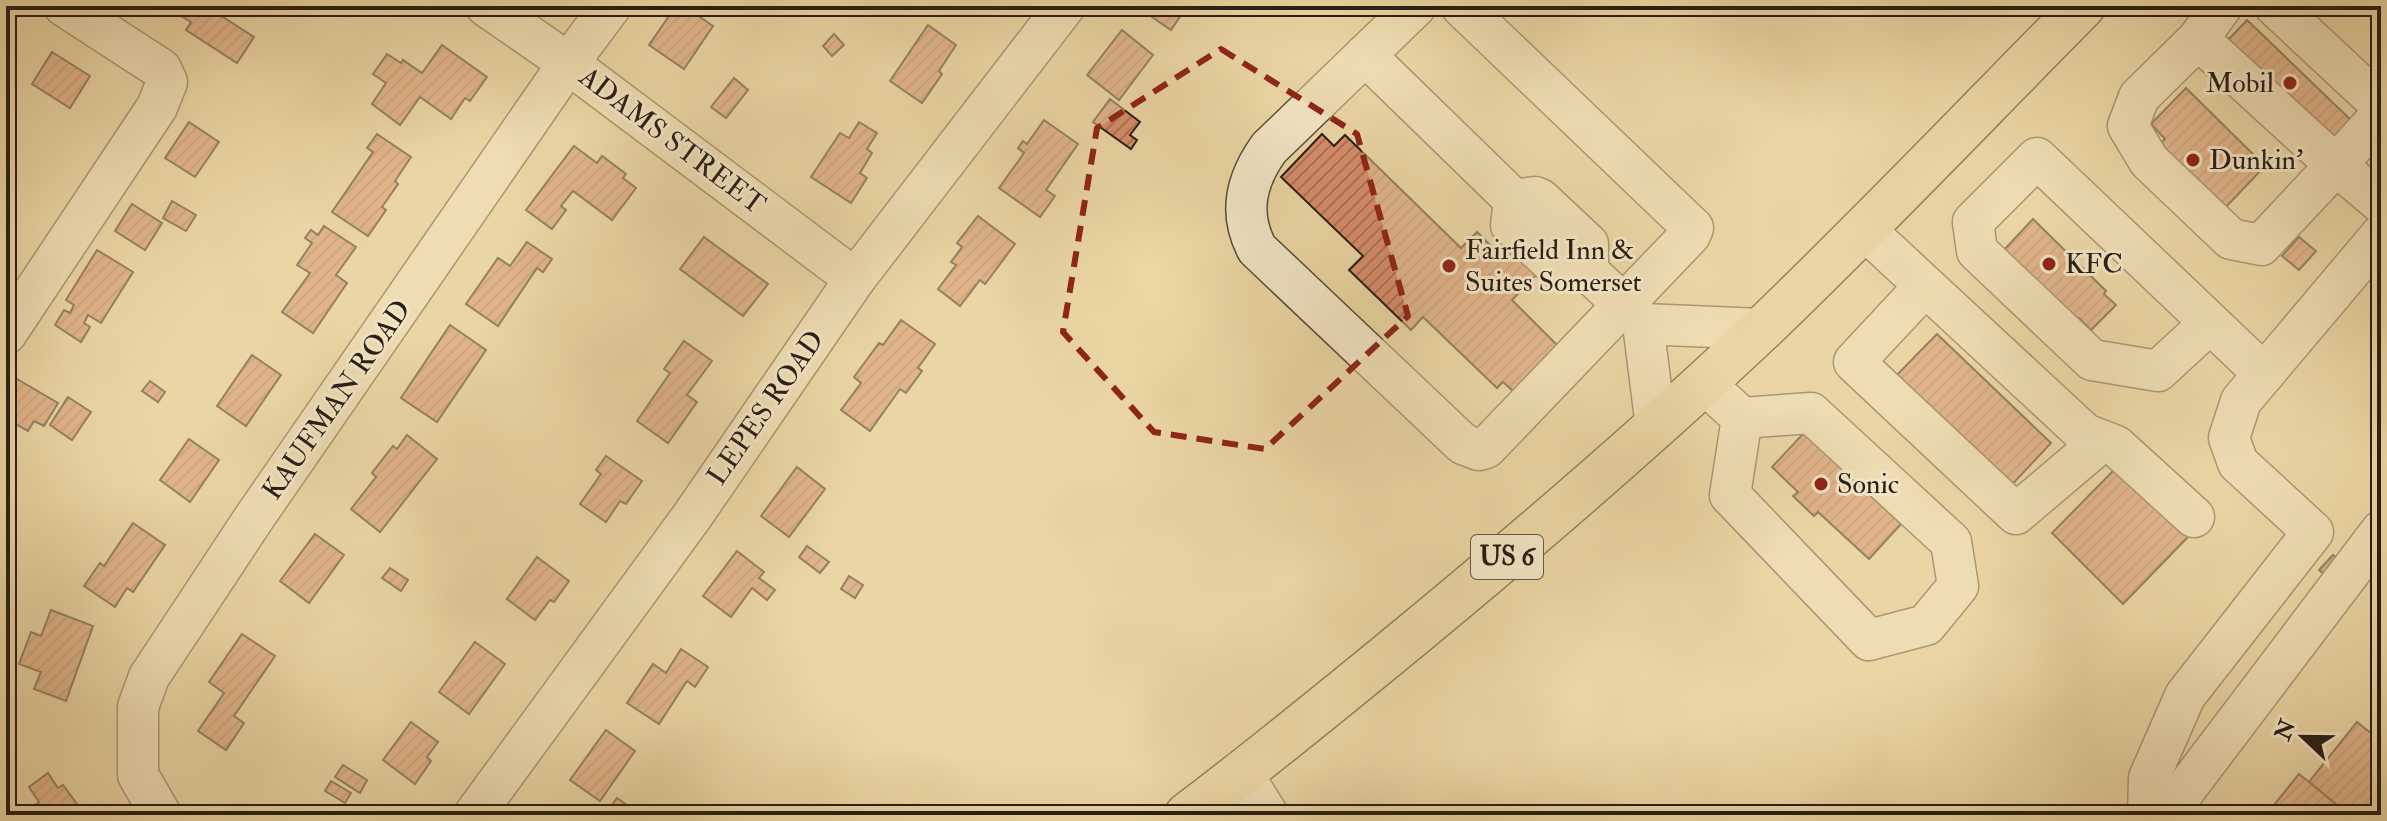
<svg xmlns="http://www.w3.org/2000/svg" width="2387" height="821" font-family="'IM FELL Double Pica',serif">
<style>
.building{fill:url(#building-hatch);stroke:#281e14;stroke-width:2}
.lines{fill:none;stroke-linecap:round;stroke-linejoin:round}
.minor-casing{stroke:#594c38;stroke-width:43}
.major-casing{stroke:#281e14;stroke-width:47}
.minor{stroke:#f2e4c4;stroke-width:40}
.major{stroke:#ebd6a4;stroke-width:44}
.marked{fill:none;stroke:#8f2418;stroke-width:6;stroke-dasharray:16 10;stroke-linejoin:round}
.poi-dot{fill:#8f2418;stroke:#f2e4c4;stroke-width:3}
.labels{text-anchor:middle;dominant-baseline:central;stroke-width:6;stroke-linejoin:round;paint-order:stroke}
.shield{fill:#f2e4c4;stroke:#655949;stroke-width:2}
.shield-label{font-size:26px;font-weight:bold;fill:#281e14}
.poi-label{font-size:28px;fill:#281e14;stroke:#f2e4c4;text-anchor:start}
.street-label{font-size:28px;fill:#281e14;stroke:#f2e4c4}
</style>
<defs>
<pattern id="building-hatch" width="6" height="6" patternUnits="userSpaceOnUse" patternTransform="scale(2)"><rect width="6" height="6" fill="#d68c6a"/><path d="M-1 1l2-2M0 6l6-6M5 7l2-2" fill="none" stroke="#ae7256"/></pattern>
</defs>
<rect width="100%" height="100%" fill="#ebd6a4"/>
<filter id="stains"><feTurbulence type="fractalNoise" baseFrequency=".0025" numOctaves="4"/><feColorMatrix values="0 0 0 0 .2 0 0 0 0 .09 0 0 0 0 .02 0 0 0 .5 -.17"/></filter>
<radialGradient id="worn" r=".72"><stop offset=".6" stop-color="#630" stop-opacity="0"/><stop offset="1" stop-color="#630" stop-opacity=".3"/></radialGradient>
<!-- building -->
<g class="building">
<path d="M174 6H206L254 37 237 63 186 30 191 22 171 10Z"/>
<path d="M333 6H355L349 16Z"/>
<path d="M676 6H684L713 26 684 69 649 45Z"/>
<path d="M1136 6H1187L1171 30Z"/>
<path d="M2247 20 2355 124 2333 146 2226 42Z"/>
<path d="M928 25 956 45 939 71 942 74 922 103 890 81Z"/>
<path d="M1122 30 1153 55 1119 100 1087 75Z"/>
<path d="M834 34 844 45 832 56 823 46Z"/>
<path d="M442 45 487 77 470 101 465 98 451 119 420 97 400 125 372 104 386 83 373 74 387 54 401 63 403 60 422 73Z"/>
<path d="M52 52 90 76 70 108 32 84Z"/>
<path d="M734 78 748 90 726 118 711 107Z"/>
<path d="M2186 88 2265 166 2223 210 2158 146 2165 139 2151 124Z"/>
<path d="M1110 99 1140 122 1130 135 1137 140 1131 149 1093 122Z"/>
<path d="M1044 120 1078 144 1046 190 1055 196 1040 217 999 188 1024 153 1018 148 1023 141 1027 144Z"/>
<path d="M189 122 219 142 195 177 165 158Z"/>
<path d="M859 122 877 133 867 149 872 153 860 173 867 178 851 203 811 177 840 133 849 138Z"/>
<path d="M377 134 411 157 395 181 398 184 382 207 386 210 368 236 332 212 373 152 367 148Z"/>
<path d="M1322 134 1334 146 1345 135 1461 248 1477 232 1494 249 1490 253 1498 261 1541 217 1567 243 1512 300 1557 345 1513 391 1503 382 1497 388 1423 317 1411 330 1349 270 1363 256 1281 177Z"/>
<path d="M574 146 597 163 602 156 626 174 623 178 636 188 612 220 573 191 561 206 566 210 552 229 526 210Z"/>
<path d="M172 201 196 215 186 231 163 218Z"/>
<path d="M132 204 162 223 145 250 115 231Z"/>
<path d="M978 216 1015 244 985 284 980 280 960 306 938 289 956 265 951 262 962 247 957 243Z"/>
<path d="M2033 219 2106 291 2104 294 2116 305 2091 330 2079 318 2076 322 2003 251Z"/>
<path d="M324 226 356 247 336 275 347 283 313 333 282 312 310 273 297 265 312 243 305 238 311 230 318 235Z"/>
<path d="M704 237 768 284 743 316 680 269Z"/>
<path d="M2299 237 2316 251 2299 270 2282 256Z"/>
<path d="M527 242 552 259 543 272 537 268 498 326 466 304 498 258 510 266Z"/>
<path d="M97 250 133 272 101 323 88 315 84 323 90 327 81 342 55 325 64 310 70 313 74 305 66 300Z"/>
<path d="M901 320 935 344 918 368 922 371 906 393 900 389 870 431 841 410 861 383 854 377 879 343 883 345Z"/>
<path d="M450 325 486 350 437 422 401 398Z"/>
<path d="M1937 334 2051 443 2007 490 1892 380Z"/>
<path d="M684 341 712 361 687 395 697 402 668 443 637 421 670 373 664 369Z"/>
<path d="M252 355 281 375 246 426 217 406Z"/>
<path d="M12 376 58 403 44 426 34 421 28 431 6 419V387Z"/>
<path d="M150 381 165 392 158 402 142 391Z"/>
<path d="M68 397 91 412 72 440 50 425Z"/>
<path d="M1804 433 1901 524 1869 559 1818 512 1814 516 1793 496 1798 492 1772 467Z"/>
<path d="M407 435 437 459 380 532 351 509 376 477 372 473 393 446 397 449Z"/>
<path d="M189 439 219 460 190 502 160 480Z"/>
<path d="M606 456 642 481 626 504 620 501 606 522 580 504 601 474 596 470Z"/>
<path d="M2118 466 2189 536 2123 604 2052 533Z"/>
<path d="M797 467 825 489 789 537 761 516Z"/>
<path d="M133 523 165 545 133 592 127 588 115 607 84 586 100 563 104 566Z"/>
<path d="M315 534 344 555 309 603 280 581Z"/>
<path d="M807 546 829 562 820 573 799 557Z"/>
<path d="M737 551 764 572 759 578 775 590 767 600 752 588 731 617 703 596Z"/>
<path d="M2333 555 2348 568 2334 583 2319 570Z"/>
<path d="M537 557 569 581 554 602 550 600 535 620 507 599Z"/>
<path d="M390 568 408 580 401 591 382 578Z"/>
<path d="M849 576 863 585 855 598 841 589Z"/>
<path d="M51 610 93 626 66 701 34 689 41 672 19 664 31 632 41 636Z"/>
<path d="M242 634 275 656 234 716 244 723 226 750 198 731 224 693 209 682Z"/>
<path d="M475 642 505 664 469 714 439 692Z"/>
<path d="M681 649 708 667 695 687 687 681 659 724 627 703 653 664 666 673Z"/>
<path d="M411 722 438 742 427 757 431 761 415 784 383 760Z"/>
<path d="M2357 722 2377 738 2381 733V815H2349L2309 782Z"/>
<path d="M606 730 635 751 600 801 570 780Z"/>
<path d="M343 765 367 780 360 793 335 777Z"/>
<path d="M48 773 58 788 63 785 85 815H41L34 806 39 802 29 787Z"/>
<path d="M2299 774 2309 782 2349 815H2266Z"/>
<path d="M331 781 351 793 345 803 325 791Z"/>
<path d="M617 798 641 815H605Z"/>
</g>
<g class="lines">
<defs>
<g id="minor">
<path d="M486 6 561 58 855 279"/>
<path d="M1416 6 1269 148C1246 180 1238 213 1257 249L1463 444 1479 450 1486 448 1690 235 1693 228 1461 6"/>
<path d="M2222 6 2198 39 2139 97 2128 126 2149 161 2231 239 2261 245 2336 165 2381 203"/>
<path d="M2275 6 2381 105"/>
<path d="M2198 39 2336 165 2381 115"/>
<path d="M1365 55 1514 200"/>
<path d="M1864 229 2085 434 2116 446 2194 517"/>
<path d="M1588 271V244L1540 199 1535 197 1514 200 1511 225 1560 270 1588 271 1643 324 1656 427"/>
<path d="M1925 286 1854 362 2016 514 2102 441"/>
<path d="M2210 323 2158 371 2092 360 1977 251 1973 222 2037 158 2264 374"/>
<path d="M1643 324 1762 329"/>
<path d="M6 334 157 107 167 82 161 69 64 6"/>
<path d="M1704 383 1742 418 1811 413 1951 542 1958 586 1926 625 1869 640 1730 495 1742 418"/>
<path d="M1242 773 1268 815"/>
<path d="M161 815 138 775V707L149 677 254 518 567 65 611 6"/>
<path d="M474 815 693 515 855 279 1065 6"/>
<path d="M2148 815 2149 778 2185 696 2313 532 2238 463 2229 438 2241 401 2381 235"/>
<path d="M2166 815 2381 531"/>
</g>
<path id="major" d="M1187 815C1255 764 1321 710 1387 656 1515 551 1641 443 1762 329 1872 224 1976 114 2083 6"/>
</defs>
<!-- minor casing -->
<use href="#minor" class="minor-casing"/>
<!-- major casing -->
<use href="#major" class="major-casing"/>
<!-- minor -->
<use href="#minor" class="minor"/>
<!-- major -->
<use href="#major" class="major"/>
</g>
<!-- marked area -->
<path d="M0 0H2387V821H0ZM1221 49 1357 134 1408 316 1265 449 1154 432 1063 332 1097 128Z" fill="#ebd6a4" fill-opacity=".55" fill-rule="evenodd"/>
<path class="marked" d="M1221 49 1357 134 1408 316 1265 449 1154 432 1063 332 1097 128Z"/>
<!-- markers -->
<g class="poi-dot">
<circle cx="2290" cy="83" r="8"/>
<circle cx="2193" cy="160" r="8"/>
<circle cx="2049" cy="264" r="8"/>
<circle cx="1449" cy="266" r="8"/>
<circle cx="1821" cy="484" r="8"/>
</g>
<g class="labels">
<!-- shield labels -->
<rect class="shield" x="1471" y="535" width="72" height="44" rx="6"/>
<g class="shield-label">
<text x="1507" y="557">US 6</text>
</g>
<!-- poi labels -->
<g class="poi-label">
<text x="2274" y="83" text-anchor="end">Mobil</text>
<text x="2209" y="160">Dunkin'</text>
<text x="1465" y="250">Fairfield Inn &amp;<tspan x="1465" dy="32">Suites Somerset</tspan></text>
<text x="2065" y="264">KFC</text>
<text x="1837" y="484">Sonic</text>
</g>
<!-- street labels -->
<g class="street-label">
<text transform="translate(672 141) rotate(37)">ADAMS STREET</text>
<text transform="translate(337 400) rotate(-55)">KAUFMAN ROAD</text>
<text transform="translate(766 408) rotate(-55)">LEPES ROAD</text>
</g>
</g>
<!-- margin -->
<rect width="2387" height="821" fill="none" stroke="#ebd6a4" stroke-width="32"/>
<rect x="8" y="8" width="2371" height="805" fill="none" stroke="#281e14" stroke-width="4"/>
<rect x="16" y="16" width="2355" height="789" fill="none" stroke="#281e14" stroke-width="2"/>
<!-- north arrow -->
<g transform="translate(2303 737) rotate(292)" stroke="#f2e4c4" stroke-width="6" paint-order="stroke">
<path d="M0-6L14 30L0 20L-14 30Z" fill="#281e14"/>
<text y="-12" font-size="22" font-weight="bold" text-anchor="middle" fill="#281e14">N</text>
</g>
<rect width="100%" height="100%" filter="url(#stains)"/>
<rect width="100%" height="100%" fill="url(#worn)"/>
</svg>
